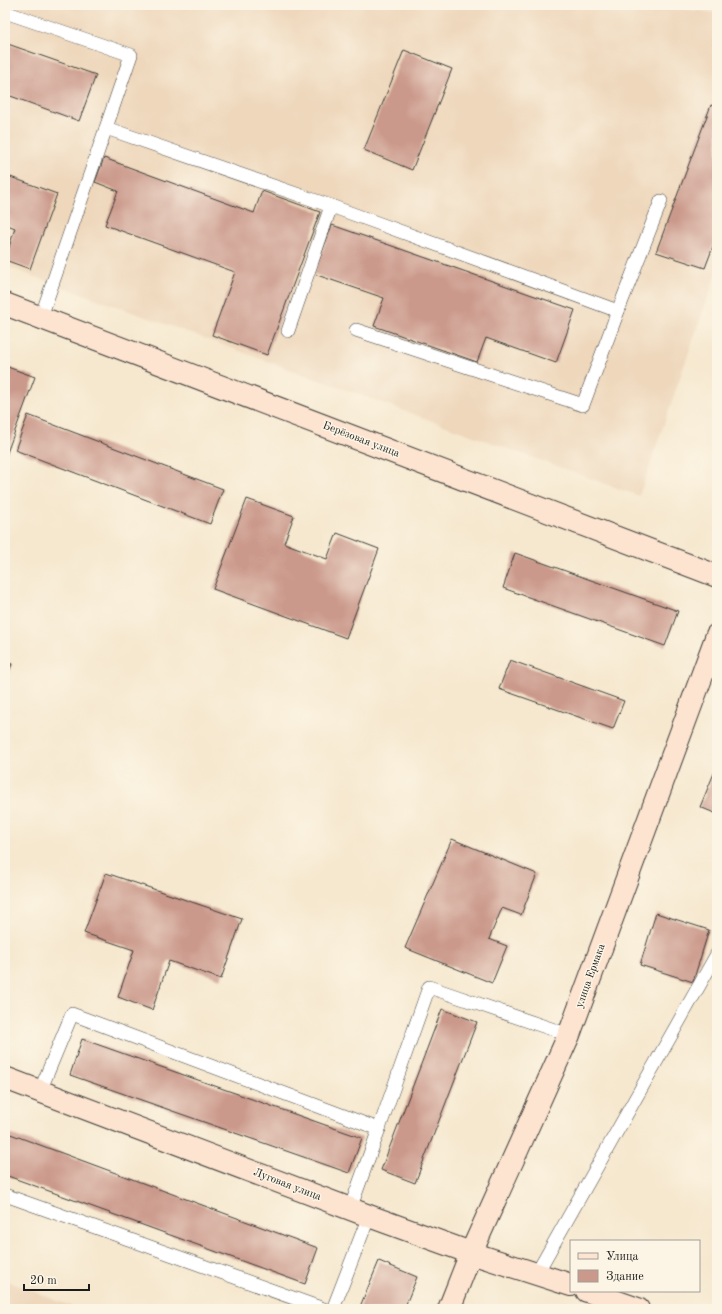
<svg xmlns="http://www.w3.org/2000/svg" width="722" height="1314" font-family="'Old Standard TT',serif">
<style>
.built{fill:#eed7bb}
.building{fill:#ca998b}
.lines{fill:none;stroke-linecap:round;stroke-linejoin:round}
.lane-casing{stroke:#3d3b37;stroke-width:14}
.secondary-casing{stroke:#3d3b37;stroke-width:24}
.lane{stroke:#fff;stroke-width:13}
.secondary{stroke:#fde4d0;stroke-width:22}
.labels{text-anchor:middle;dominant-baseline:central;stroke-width:3;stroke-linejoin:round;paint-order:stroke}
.street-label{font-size:11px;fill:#1c1c1c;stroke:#fcf5e5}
</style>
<rect width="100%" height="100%" fill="#fcf5e5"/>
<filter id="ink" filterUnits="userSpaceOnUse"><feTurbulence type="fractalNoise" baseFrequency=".025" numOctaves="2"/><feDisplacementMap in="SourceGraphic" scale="8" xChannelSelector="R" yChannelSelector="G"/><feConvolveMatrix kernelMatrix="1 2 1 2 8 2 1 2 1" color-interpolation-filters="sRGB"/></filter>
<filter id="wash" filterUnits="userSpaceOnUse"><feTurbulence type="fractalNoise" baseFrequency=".012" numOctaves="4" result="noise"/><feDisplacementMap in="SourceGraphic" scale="16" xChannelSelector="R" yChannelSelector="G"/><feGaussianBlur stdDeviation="0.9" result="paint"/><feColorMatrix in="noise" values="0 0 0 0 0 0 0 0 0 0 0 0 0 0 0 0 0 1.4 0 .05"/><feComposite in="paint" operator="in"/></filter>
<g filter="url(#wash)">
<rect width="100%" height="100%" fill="#f6e8cf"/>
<!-- built -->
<g class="built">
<path d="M5 5H652L717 13V271L639 496 5 266Z"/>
<path d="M5 1280 76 1308V1309H5Z"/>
</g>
<g id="blocks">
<!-- building -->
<g class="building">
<path d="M5 43 96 75 79 121 5 94Z"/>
<path d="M404 50 452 69 412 170 364 150Z"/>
<path d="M711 105 717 107V236L705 268 656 252Z"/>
<path d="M104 158 254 213 262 191 320 212 267 355 212 335 235 272 105 225 118 191 95 182Z"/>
<path d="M5 175 57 194 30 269 5 260 15 228 5 224Z"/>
<path d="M332 225 575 310 556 363 486 338 477 362 374 326 384 298 314 274Z"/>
<path d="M5 366 35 377 5 458Z"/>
<path d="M28 415 223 489 210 524 15 450Z"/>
<path d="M247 499 294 516 284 543 327 559 337 533 379 549 346 638 213 589Z"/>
<path d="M515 553 678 611 665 646 503 588Z"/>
<path d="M510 660 624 701 613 729 499 689Z"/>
<path d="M5 662 12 664 5 681Z"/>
<path d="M717 766V814L700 807Z"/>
<path d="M452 839 537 874 521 915 502 908 489 939 507 946 492 983 405 948Z"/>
<path d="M106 873 242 919 221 979 169 961 152 1010 118 997 134 950 84 933Z"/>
<path d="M656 913 709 930 693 982 640 965Z"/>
<path d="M442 1009 477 1022 415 1183 381 1170Z"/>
<path d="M82 1039 362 1138 349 1173 70 1075Z"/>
<path d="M5 1132 318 1248 305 1284 5 1175Z"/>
<path d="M379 1261 417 1277 404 1309H359Z"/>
</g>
</g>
</g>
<g filter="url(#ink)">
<use href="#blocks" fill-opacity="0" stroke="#3d3b37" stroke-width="1"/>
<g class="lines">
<defs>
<g id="lane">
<path d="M5 12 131 55 41 317"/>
<path d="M106 128 331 206 618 311 661 201"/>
<path d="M356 330 583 405 618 311"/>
<path d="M288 331 331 206"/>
<path d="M40 1091 72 1014 379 1129 429 987 569 1035"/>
<path d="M5 1195 324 1309"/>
<path d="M350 1209 379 1129"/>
<path d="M537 1273 717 954"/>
<path d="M333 1309 369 1216"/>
</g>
<g id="secondary">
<path d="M5 304 717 576"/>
<path d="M5 1078 369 1216 471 1253 571 1285"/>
<path d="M587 1291 638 1309"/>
<path d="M449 1309 471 1253 569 1035 717 635"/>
</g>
</defs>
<!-- lane casing -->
<use href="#lane" class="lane-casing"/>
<!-- secondary casing -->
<use href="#secondary" class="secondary-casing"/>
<!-- lane -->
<use href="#lane" class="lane"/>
<!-- secondary -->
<use href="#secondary" class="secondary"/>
</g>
</g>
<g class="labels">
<!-- street labels -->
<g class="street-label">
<text transform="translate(361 440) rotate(21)">Берёзовая улица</text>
<text transform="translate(591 976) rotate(-70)">улица Ермака</text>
<text transform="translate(287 1185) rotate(21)">Луговая улица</text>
</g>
</g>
<!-- margin -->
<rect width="722" height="1314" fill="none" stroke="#fcf5e5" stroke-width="20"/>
<!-- legend -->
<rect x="570" y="1240" width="130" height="52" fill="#fcf5e5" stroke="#a29e95"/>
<rect x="578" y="1253" width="20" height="6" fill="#fde4d0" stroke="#a29e95"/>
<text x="606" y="1260" font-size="12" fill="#1c1c1c">Улица</text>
<rect x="578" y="1270" width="20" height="12" fill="#ca998b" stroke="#a29e95"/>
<text x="606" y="1280" font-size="12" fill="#1c1c1c">Здание</text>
<!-- scale -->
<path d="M24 1284v6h65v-6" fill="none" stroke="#1c1c1c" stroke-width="2"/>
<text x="30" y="1284" font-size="12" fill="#1c1c1c" stroke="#fcf5e5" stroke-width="3" paint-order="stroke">20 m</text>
</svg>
